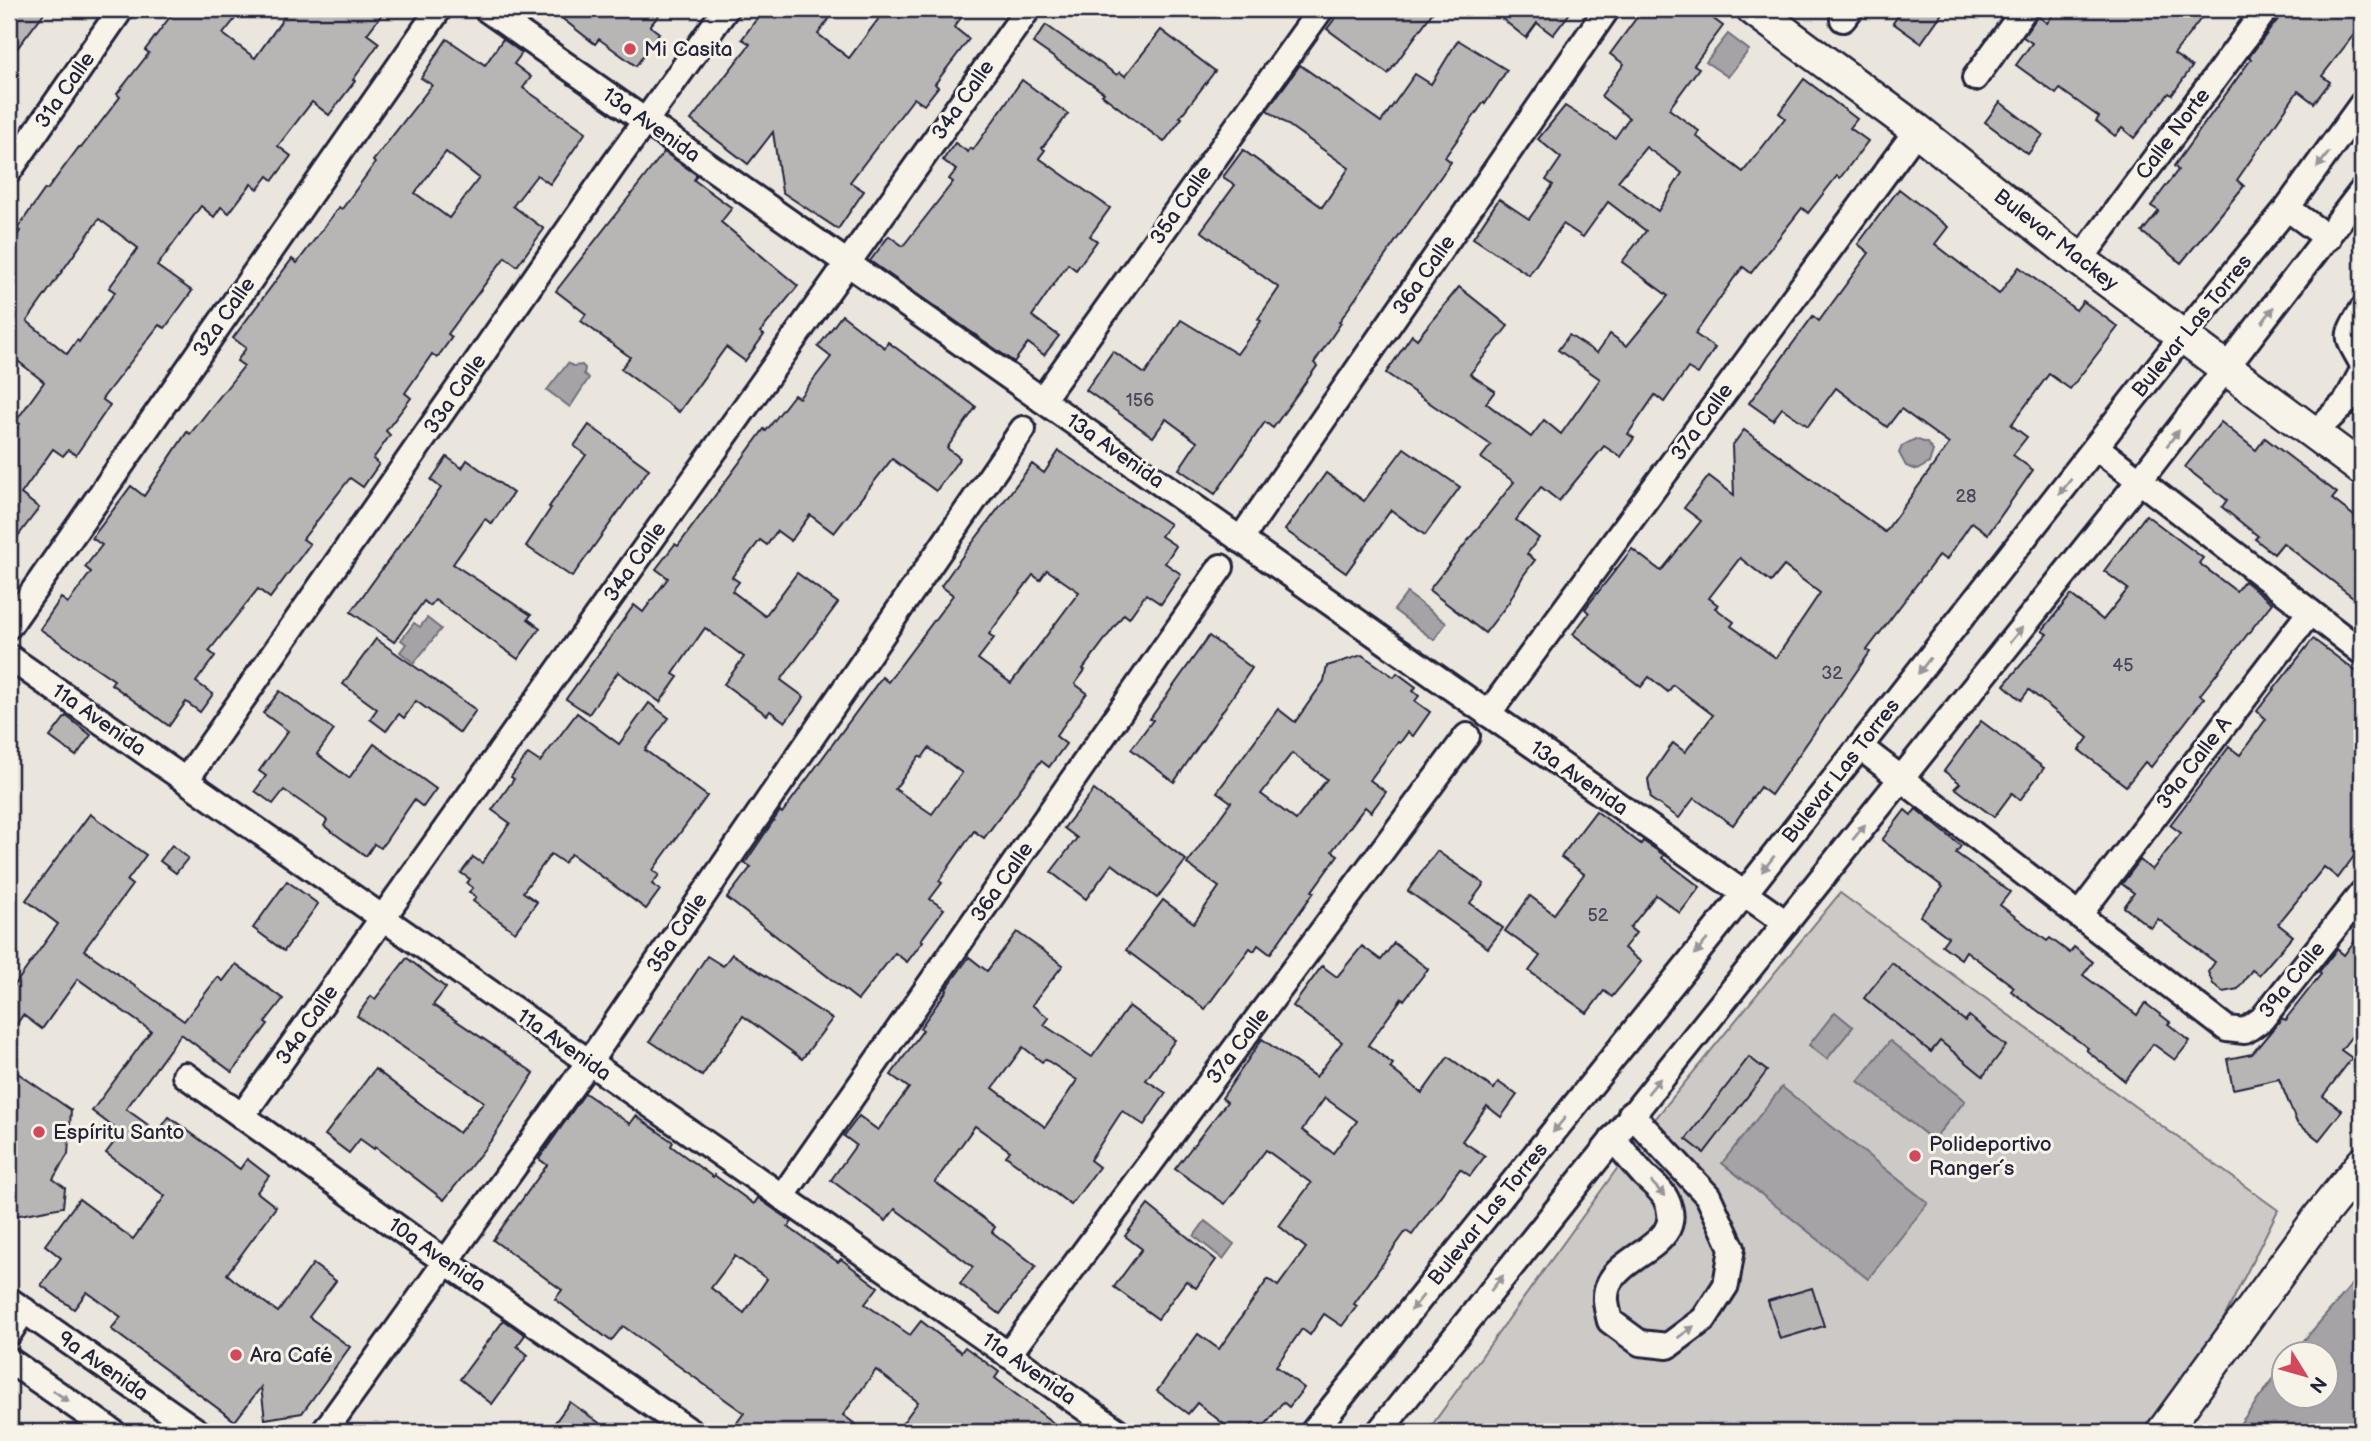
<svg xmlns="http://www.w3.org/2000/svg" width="2371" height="1441" font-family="'Balsamiq Sans',sans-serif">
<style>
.green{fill:#cdc9c6;stroke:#787680;stroke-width:2}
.water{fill:#a6a3a6;stroke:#716f7b;stroke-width:2}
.building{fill:#b8b6b5;stroke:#22223b;stroke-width:2;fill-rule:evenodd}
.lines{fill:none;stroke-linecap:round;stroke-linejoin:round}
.minor-casing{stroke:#22223b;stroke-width:30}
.major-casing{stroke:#22223b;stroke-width:37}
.minor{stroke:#f7f3e8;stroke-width:24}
.major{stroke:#f7f3e8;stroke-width:32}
.oneway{fill:#97959a}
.poi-dot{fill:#d1495b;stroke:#f7f3e8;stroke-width:2.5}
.labels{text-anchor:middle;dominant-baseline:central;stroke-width:6;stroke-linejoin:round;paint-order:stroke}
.number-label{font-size:18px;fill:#48475a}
.poi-label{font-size:21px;fill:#22223b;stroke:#f7f3e8;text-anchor:start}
.street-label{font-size:21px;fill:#22223b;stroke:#f7f3e8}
</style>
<rect width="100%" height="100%" fill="#eae6de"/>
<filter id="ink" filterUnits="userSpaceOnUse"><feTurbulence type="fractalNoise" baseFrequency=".0143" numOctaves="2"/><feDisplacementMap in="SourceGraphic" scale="14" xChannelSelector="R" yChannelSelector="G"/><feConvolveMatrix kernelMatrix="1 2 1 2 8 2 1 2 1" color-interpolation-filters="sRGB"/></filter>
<g filter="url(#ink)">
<!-- green -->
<path class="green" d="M1840 893 2278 1210 2204 1358 2153 1432H1427L1637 1141Z"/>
<!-- water -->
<g class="water">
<path d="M1728 34 1749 50 1728 77 1706 62Z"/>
<path d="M568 363 573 366 582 365 585 368 584 374 589 378 570 407 547 390Z"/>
<path d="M1915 439 1927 443 1933 451 1929 463 1917 470 1906 466 1899 453 1902 446Z"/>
<path d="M1407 593 1446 623 1434 640 1394 610Z"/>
<path d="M427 618 441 629 414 663 400 652 406 644 401 640 414 623 420 627Z"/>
<path d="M1835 1012 1853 1027 1827 1059 1809 1045Z"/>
<path d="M1890 1041 1965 1101 1933 1140 1858 1081Z"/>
<path d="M1782 1087 1928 1203 1868 1279 1722 1163Z"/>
<path d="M1205 1221 1234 1244 1223 1259 1194 1236Z"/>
<path d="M2362 1273V1432H2234L2283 1366 2284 1396H2326V1354L2293 1353Z"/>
</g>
<!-- building -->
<g class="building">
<path d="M9 9H47L9 59Z"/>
<path d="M176 9H243L223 34 255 58 290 9H386L367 34 379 43 353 80 355 81 329 115 312 102 278 146 291 156 273 180 268 176 258 189 251 184 229 213 221 207 214 217 201 206 157 266 192 291 165 328 159 325 102 399 110 405 76 455 68 450 63 456 53 449 21 494 39 508 9 548V439L20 424 16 421 44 382 9 354V248L20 231 17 229 45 189 47 190 79 147 81 148 120 97 117 94 149 53 145 50ZM99 219 138 248 109 288 115 292 79 342 77 340 67 354 27 321Z"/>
<path d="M550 9H664L650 26 659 33 636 66 599 39 595 44Z"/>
<path d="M764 9H836L818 34 849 58 886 9H968L954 27 969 39 935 84 938 87 924 105 914 98 850 182 864 191 838 229 782 192 773 132 748 164 691 120 750 44 742 39Z"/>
<path d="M1342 9H1435L1388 74 1327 29Z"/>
<path d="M1490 9H1573L1553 35 1537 23 1526 38Z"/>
<path d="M1643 9H1700L1723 26 1694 65 1699 68 1669 109 1699 131 1696 136 1743 172 1785 118 1779 113 1804 79 1857 119 1850 128 1868 141 1840 178 1837 176 1808 213 1802 208 1751 273 1743 267 1734 278 1695 334 1715 348 1698 374 1688 368 1664 402 1655 395 1628 434 1634 438 1621 457 1604 446 1559 501 1541 487 1516 520 1539 538 1527 554 1535 560 1523 576 1509 602 1485 633 1429 590 1514 482 1481 458 1491 445 1386 373 1412 335 1417 339 1459 287 1508 326 1470 374 1495 391 1486 403 1531 437 1544 420 1561 434 1600 379 1558 350 1569 335 1597 353 1610 334 1627 346 1668 296 1622 262 1646 231 1608 202 1583 237 1563 224 1529 275 1473 238 1499 199 1529 219 1553 185 1546 180 1561 158 1538 139 1565 106 1615 138 1629 118 1601 96 1624 64 1610 54ZM1646 147 1682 173 1658 211 1618 181Z"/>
<path d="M1903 9H1945L1921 43 1893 23Z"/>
<path d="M2057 9H2208L2174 54 2192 67 2172 95 2169 93 2134 138 2122 128 2115 136 2096 121 2099 117 2060 89 2056 94 2016 65 2032 43 2023 37 2038 16 2047 23Z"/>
<path d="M2286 9H2362V24L2322 76 2330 82 2314 103 2298 91 2237 180 2244 186 2181 263 2142 232 2159 211 2151 206 2178 170 2174 166 2251 59 2249 57Z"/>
<path d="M1046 25 1117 75 1120 72 1125 76 1161 30 1215 71 1180 117 1182 118 1164 142 1102 95 1104 93 1033 43Z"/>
<path d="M447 39 485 65 503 39 522 53 514 64 531 77 523 88 586 132 550 184 537 175 513 206 544 229 517 266 505 257 448 334 452 337 437 358 432 354 405 393 411 398 386 431 390 435 373 459 379 464 363 487 350 478 303 539 310 544 270 598 258 589 209 651 215 656 196 682 213 694 200 712 186 702 169 726 111 684 114 680 40 629 61 598 68 603 91 572 85 567 102 545 92 538 131 486 144 496 187 432 190 434 244 366 237 361 246 348 233 338 292 259 297 263 339 207 342 209 375 163 373 161 432 85 421 78ZM446 152 479 178 449 218 415 193Z"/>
<path d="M1458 40 1507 70 1485 104 1484 102 1445 157 1451 162 1339 322 1341 323 1314 363 1317 366 1273 428 1265 422 1215 494 1179 469 1197 442 1166 419 1153 437 1086 390 1113 351 1145 374 1181 320 1237 354 1261 321 1258 319 1279 288 1201 231 1235 185 1223 177 1243 150 1322 207 1349 168 1267 110 1300 65 1381 122 1415 74 1431 84Z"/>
<path d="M1022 80 1068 114 1042 148 1045 150 1039 158 1110 208 1090 236 1097 241 1076 270 1068 264 1032 316 1059 336 1044 355 1028 343 1014 362 870 261 889 236 903 246 953 182 949 179 956 170 943 160 955 143 968 152 970 148 973 150Z"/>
<path d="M2000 102 2043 135 2028 154 1985 122Z"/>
<path d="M664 152 697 175 694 180 732 208 721 222 798 286 760 332 764 335 745 361 726 347 679 412 621 369 630 357 581 321 586 314 556 291Z"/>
<path d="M1899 189 1948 227 1935 244 1999 294 2019 267 2076 310 2083 301 2118 327 2070 389 2049 374 2011 425 2027 437 2013 455 2033 470 1988 534 1972 522 1946 560 1939 555 1867 650 1870 652 1771 795 1760 787 1733 825 1694 798 1679 818 1651 799 1648 779 1673 743 1685 752 1713 715 1673 685 1668 692 1649 677 1641 687 1573 634 1589 613 1585 609 1632 549 1661 571 1701 521 1684 508 1709 476 1734 495 1732 446 1744 430 1885 532 1949 444 1901 409 1887 427 1836 388 1808 426 1782 408 1773 420 1749 403 1813 316 1819 321 1869 253 1858 244ZM1740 558 1771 582 1784 566 1820 593 1776 658 1731 626 1734 622 1715 608 1718 605 1709 598Z"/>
<path d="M842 315 885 348 888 342 976 407 947 448 960 458 936 491 892 459 834 533 810 515 791 541 777 531 767 545 760 540 732 577 739 582 732 591 765 616 797 573 838 603 781 680 804 697 785 722 770 711 767 715 724 684 744 657 705 628 673 674 678 677 660 702 618 672 589 714 566 699 634 605 643 612 668 578 656 569 675 544 678 546 764 429 766 431 794 395 799 398 831 357 818 347Z"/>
<path d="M2221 422 2256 450 2265 438 2337 493 2332 499 2362 522V604L2283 543 2274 554 2255 539 2258 536 2222 507 2227 500 2185 467Z"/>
<path d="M589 425 649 469 572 577 526 546 551 508 549 507 586 455 574 446Z"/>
<path d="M1404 448 1460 487 1425 535 1391 510 1346 573 1285 530 1326 473 1364 501Z"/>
<path d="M1059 451 1170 524 1161 536 1176 546 1165 563 1181 574 1161 604 1146 594 1129 618 1124 614 1083 669 1085 670 1075 684 1087 693 1056 736 1066 744 1049 767 1041 761 984 838 974 831 939 881 942 883 930 899 944 909 921 940 923 941 907 962 895 953 858 1000 727 898 751 867 745 863 780 811 782 813 882 677 888 682 953 595 941 586 964 554 1032 464 1044 473ZM1047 570 1079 592 1011 683 978 659 994 638 989 634 1033 575 1040 580ZM929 748 962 773 932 814 895 789 919 756 922 758Z"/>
<path d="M447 457 462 468 467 460 513 493 492 524 485 519 453 564 531 615 528 619 540 628 518 659 435 600 430 606 424 601 394 642 351 612 441 488 431 480Z"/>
<path d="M2146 515 2203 558 2199 563 2236 591 2244 581 2272 603 2200 695 2204 698 2151 767 2145 762 2126 786 2079 750 2088 738 2029 690 2021 700 2004 685 2047 634 2042 631 2071 595 2103 620 2128 589 2104 571Z"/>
<path d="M1209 636 1252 668 1174 782 1131 749 1153 720 1150 719Z"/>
<path d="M376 639 476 710 460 733 416 701 404 718 399 714 386 731 370 719 377 709 343 684Z"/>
<path d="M2313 639 2362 676V845L2338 878 2324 867 2278 924 2293 936 2259 975 2252 970 2238 989 2223 992 2213 984 2208 972 2215 962 2158 919 2151 928 2124 907 2134 893 2122 884 2140 860 2152 870 2181 833 2170 825 2229 747 2240 755 2266 719 2257 711Z"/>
<path d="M1362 655 1394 677 1397 673 1416 687 1413 691 1419 696 1415 701 1430 712 1413 736 1408 732 1400 743 1398 742 1370 780 1386 792 1371 812 1365 807 1332 851 1338 855 1312 891 1314 892 1270 954 1258 945 1254 951 1250 948 1205 1009 1126 950 1163 900 1194 923 1219 887 1187 864 1231 802 1217 792 1278 709 1295 722 1324 681 1327 666ZM1292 753 1327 779 1296 820 1261 794Z"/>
<path d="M280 691 334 730 317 754 349 778 374 744 436 789 423 807 414 800 381 848 374 844 366 856 324 826 327 820 284 790 273 804 255 791 266 776 259 771 288 731 263 713Z"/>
<path d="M649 703 669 718 645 750 707 796 653 870 659 875 652 884 660 890 646 909 571 854 564 863 551 854 523 892 537 902 515 932 473 901 476 897 469 892 473 888 467 883 470 879 461 873 473 857 482 863 510 823 492 810 514 779 511 777 528 754 540 762 577 713 619 744Z"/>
<path d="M66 716 91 735 76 756 50 737Z"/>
<path d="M1981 721 2044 768 2020 800 2012 793 1994 817 1955 788 1960 783 1944 771Z"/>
<path d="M1094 790 1186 860 1157 898 1112 864 1086 899 1051 872 1077 838 1064 828Z"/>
<path d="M1916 809 1961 846 1956 853 2010 892 2000 905 2047 941 2050 938 2070 953 2074 947 2093 962 2083 975 2137 1015 2145 1003 2170 1022 2168 1024 2190 1041 2175 1060 2153 1044 2125 1081 2086 1050 2088 1048 2011 991 2014 987 1966 951 1961 959 1942 945 1948 937 1920 916 1943 887 1882 840 1905 810 1911 815Z"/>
<path d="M1596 811 1641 844 1643 841 1664 855 1662 858 1700 887 1680 913 1656 895 1630 928 1636 933 1624 948 1641 962 1612 997 1604 991 1587 1013 1529 971 1540 956 1505 931 1530 896 1554 914 1584 874 1561 857Z"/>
<path d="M90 814 146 855 127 881 132 885 84 950 184 1021 218 977 223 981 236 964 283 999 265 1022 268 1024 232 1072 181 1034 126 1109 158 1132 169 1117 240 1169 247 1159 269 1176 257 1192 276 1207 227 1274 234 1280 278 1312 313 1264 336 1281 309 1317 350 1347 302 1413 265 1419 261 1387 235 1421 111 1329 121 1317 87 1292 74 1309 41 1285 61 1258 45 1245 79 1199 133 1239 165 1196 106 1153 121 1133 92 1111 151 1031 78 979 42 1029 23 1015 9 1035V993L58 924 26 900Z"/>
<path d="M172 845 188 858 176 873 160 861Z"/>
<path d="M1437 851 1484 884 1470 903 1503 928 1488 948 1408 891Z"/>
<path d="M287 881 318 904 284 951 253 928Z"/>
<path d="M2362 931V1023L2341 1050 2352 1058 2323 1096 2342 1111 2319 1140 2297 1123 2279 1079 2233 1089 2227 1059 2252 1054 2282 1018 2285 1020 2321 974 2319 972 2337 949 2344 955Z"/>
<path d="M1017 932 1063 965 1032 1005 1049 1018 1044 1025 1092 1057 1129 1006 1175 1040 1146 1080 1166 1093 1144 1125 1122 1111 1090 1160 1099 1167 1071 1205 1006 1156 1010 1151 975 1126 935 1182 995 1227 992 1232 1036 1266 1000 1314 960 1284 973 1267 895 1209 886 1221 831 1180 856 1145 844 1136 859 1116 878 1130 909 1088 891 1075 923 1030 920 1028 947 990 946 989 969 957 987 971ZM1023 1047 1042 1062 1045 1059 1077 1080 1045 1127 993 1088Z"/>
<path d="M1394 943 1428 969 1404 1000 1402 998 1368 1045 1393 1064 1390 1068 1422 1093 1448 1057 1494 1089 1498 1082 1517 1095 1501 1117 1487 1106 1462 1141 1485 1156 1470 1176 1460 1169 1412 1235 1406 1231 1354 1304 1357 1306 1342 1326 1324 1314 1310 1335 1302 1329 1276 1366 1304 1388 1289 1407 1283 1402 1262 1429 1254 1423 1247 1432H1234L1197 1403 1188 1414 1157 1391 1198 1334 1219 1349 1268 1279 1278 1286 1306 1248 1279 1226 1311 1183 1266 1150 1225 1204 1175 1169 1227 1102 1222 1098 1262 1039 1316 1077 1342 1042 1293 1006 1322 966 1337 977 1362 946 1381 960ZM1325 1098 1357 1121 1333 1153 1302 1130Z"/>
<path d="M732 954 832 1019 802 1059 743 1016 702 1076 650 1041 707 956 723 966Z"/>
<path d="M407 958 446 988 433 1005 534 1073 493 1138 444 1200 375 1147 374 1149 360 1139 349 1153 325 1135 375 1069 459 1133 484 1102 357 1016 371 996 375 999Z"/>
<path d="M1892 963 1965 1021 1969 1016 2006 1046 1983 1076 1940 1041 1931 1052 1864 998Z"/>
<path d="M1749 1057 1767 1071 1704 1153 1686 1139Z"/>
<path d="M9 1067 71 1110 68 1154 53 1179 65 1188 63 1207 9 1217Z"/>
<path d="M585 1093 630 1124 636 1116 673 1142 671 1146 713 1177 714 1175 754 1204 758 1198 792 1222 788 1227 838 1262 841 1259 878 1287 865 1304 910 1335 921 1321 961 1352 965 1347 999 1372 995 1378 1065 1432H896L918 1402 876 1370 843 1415 866 1432H730L744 1413 623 1326 611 1341 555 1299 562 1290 493 1240 547 1165 539 1159ZM735 1256 767 1279 744 1313 711 1288Z"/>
<path d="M1148 1205 1216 1260 1196 1288 1186 1281 1158 1319 1114 1287 1142 1249 1125 1236Z"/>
<path d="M1812 1288 1824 1326 1780 1339 1768 1301Z"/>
<path d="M504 1320 525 1335 517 1346 528 1355 492 1404 460 1379Z"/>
<path d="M570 1402 612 1432H548Z"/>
</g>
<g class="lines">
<defs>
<g id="minor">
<path d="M486 9 1786 923"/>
<path d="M1843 19 1851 9"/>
<path d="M1975 78 2025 9"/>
<path d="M9 171 121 9"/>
<path d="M2287 208 2328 238"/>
<path d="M2080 260 2266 9"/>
<path d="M2362 310C2345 339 2346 334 2362 363"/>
<path d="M1042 400 1321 9"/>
<path d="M2313 434 2346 402 2362 372"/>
<path d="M2096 447 2362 652"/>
<path d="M1240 540 1607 9"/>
<path d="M9 626 439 9"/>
<path d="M9 657 1119 1432"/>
<path d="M1488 714 1917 130"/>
<path d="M1860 747 2227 1029 2245 1031 2262 1019 2362 893"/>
<path d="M186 780 615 163 726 9"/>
<path d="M2079 915 2310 612"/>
<path d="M185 1075 426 1248 691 1432"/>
<path d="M242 1116 1028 9"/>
<path d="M1613 1138C1623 1151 1633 1163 1644 1175 1651 1182 1662 1190 1666 1199 1688 1244 1624 1252 1609 1284 1603 1296 1607 1309 1610 1321L1640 1343 1668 1346 1704 1319 1726 1285 1732 1248 1708 1196 1631 1114"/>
<path d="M782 1197 1221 567"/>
<path d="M9 1300 198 1432"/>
<path d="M9 1333 24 1310"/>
<path d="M1008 1355 1467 736"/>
<path d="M9 1360 113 1432"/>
<path d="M324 1432 589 1062 1023 429"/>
<path d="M1313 1432 1744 894 2182 337 2287 208 2362 104"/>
<path d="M1379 1432 2140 480 2362 191"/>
</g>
<g id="major">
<path d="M1753 9 1917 130 2080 260 2362 469"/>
<path d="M2163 1432 2321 1215 2362 1164"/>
</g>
</defs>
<!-- minor casing -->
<use href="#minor" class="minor-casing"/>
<!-- major casing -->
<use href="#major" class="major-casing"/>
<!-- minor -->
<use href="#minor" class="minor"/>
<!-- major -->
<use href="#major" class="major"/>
</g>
<!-- one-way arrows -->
<defs><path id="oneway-solid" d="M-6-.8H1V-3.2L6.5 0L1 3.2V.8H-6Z" transform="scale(1.75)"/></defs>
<g class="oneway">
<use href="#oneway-solid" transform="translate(2323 160) rotate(127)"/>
<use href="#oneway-solid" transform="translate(2268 315) rotate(-53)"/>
<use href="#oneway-solid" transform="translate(2173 438) rotate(-52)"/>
<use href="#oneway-solid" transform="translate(2065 487) rotate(128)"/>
<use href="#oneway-solid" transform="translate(2016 635) rotate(-51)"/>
<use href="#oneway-solid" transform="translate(1924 666) rotate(128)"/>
<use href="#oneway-solid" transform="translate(1859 832) rotate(-51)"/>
<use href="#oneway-solid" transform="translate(1768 864) rotate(128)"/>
<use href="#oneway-solid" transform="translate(1701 947) rotate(129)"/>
<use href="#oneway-solid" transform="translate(1654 1086) rotate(-51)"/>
<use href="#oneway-solid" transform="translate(1559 1125) rotate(129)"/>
<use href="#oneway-solid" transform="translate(1658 1189) rotate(47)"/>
<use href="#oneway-solid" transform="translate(1497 1283) rotate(-51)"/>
<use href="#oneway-solid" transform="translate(1417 1303) rotate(129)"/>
<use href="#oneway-solid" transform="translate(1686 1332) rotate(-36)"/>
<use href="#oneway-solid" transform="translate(61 1396) rotate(35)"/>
</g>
</g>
<!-- markers -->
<g class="poi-dot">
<circle cx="630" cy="49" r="7"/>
<circle cx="39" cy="1132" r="7"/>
<circle cx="1915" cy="1156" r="7"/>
<circle cx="236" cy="1355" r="7"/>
</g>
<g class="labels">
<!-- number labels -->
<g class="number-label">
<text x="1140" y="400">156</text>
<text x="1966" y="496">28</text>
<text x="2123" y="665">45</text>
<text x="1832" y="673">32</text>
<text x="1598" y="915">52</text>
</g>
<!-- poi labels -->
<g class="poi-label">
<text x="644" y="49">Mi Casita</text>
<text x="53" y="1132">Espíritu Santo</text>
<text x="1929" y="1144">Polideportivo<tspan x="1929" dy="24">Ranger´s</tspan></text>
<text x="250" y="1355">Ara Café</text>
</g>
<!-- street labels -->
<g class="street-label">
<text transform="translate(65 90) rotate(-55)">31a Calle</text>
<text transform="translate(963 100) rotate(-55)">34a Calle</text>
<text transform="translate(651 125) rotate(35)">13a Avenida</text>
<text transform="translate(2173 134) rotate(-53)">Calle Norte</text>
<text transform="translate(1181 205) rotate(-55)">35a Calle</text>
<text transform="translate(2056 240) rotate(38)">Bulevar Mackey</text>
<text transform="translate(1424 275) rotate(-55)">36a Calle</text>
<text transform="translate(224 317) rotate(-55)">32a Calle</text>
<text transform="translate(2192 326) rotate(-51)">Bulevar Las Torres</text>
<text transform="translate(455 394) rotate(-55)">33a Calle</text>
<text transform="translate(1702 422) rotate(-54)">37a Calle</text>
<text transform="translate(1115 451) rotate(35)">13a Avenida</text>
<text transform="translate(635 562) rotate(-55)">34a Calle</text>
<text transform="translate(99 720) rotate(35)">11a Avenida</text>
<text transform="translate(2194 763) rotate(-53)">39a Calle A</text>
<text transform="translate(1841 771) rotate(-52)">Bulevar Las Torres</text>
<text transform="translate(1579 778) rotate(35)">13a Avenida</text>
<text transform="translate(1002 882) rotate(-55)">36a Calle</text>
<text transform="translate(677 933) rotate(-56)">35a Calle</text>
<text transform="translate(2292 980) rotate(-51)">39a Calle</text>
<text transform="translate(307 1025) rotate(-55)">34a Calle</text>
<text transform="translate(564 1045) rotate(35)">11a Avenida</text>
<text transform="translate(1238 1046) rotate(-53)">37a Calle</text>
<text transform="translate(1488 1214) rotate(-51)">Bulevar Las Torres</text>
<text transform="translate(437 1255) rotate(35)">10a Avenida</text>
<text transform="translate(103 1366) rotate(35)">9a Avenida</text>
<text transform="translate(1029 1369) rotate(35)">11a Avenida</text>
</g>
</g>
<!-- margin -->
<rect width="2371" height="1441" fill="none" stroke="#f7f3e8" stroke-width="35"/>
<rect x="18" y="18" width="2336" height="1406" fill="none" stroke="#22223b" stroke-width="2.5" filter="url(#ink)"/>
<!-- north arrow -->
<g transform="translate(2305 1375) rotate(127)"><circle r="33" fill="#f7f3e8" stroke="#a29fa3" stroke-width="2"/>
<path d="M0-5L12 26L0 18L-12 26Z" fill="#d1495b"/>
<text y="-10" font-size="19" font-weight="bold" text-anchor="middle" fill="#22223b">N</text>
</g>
</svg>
